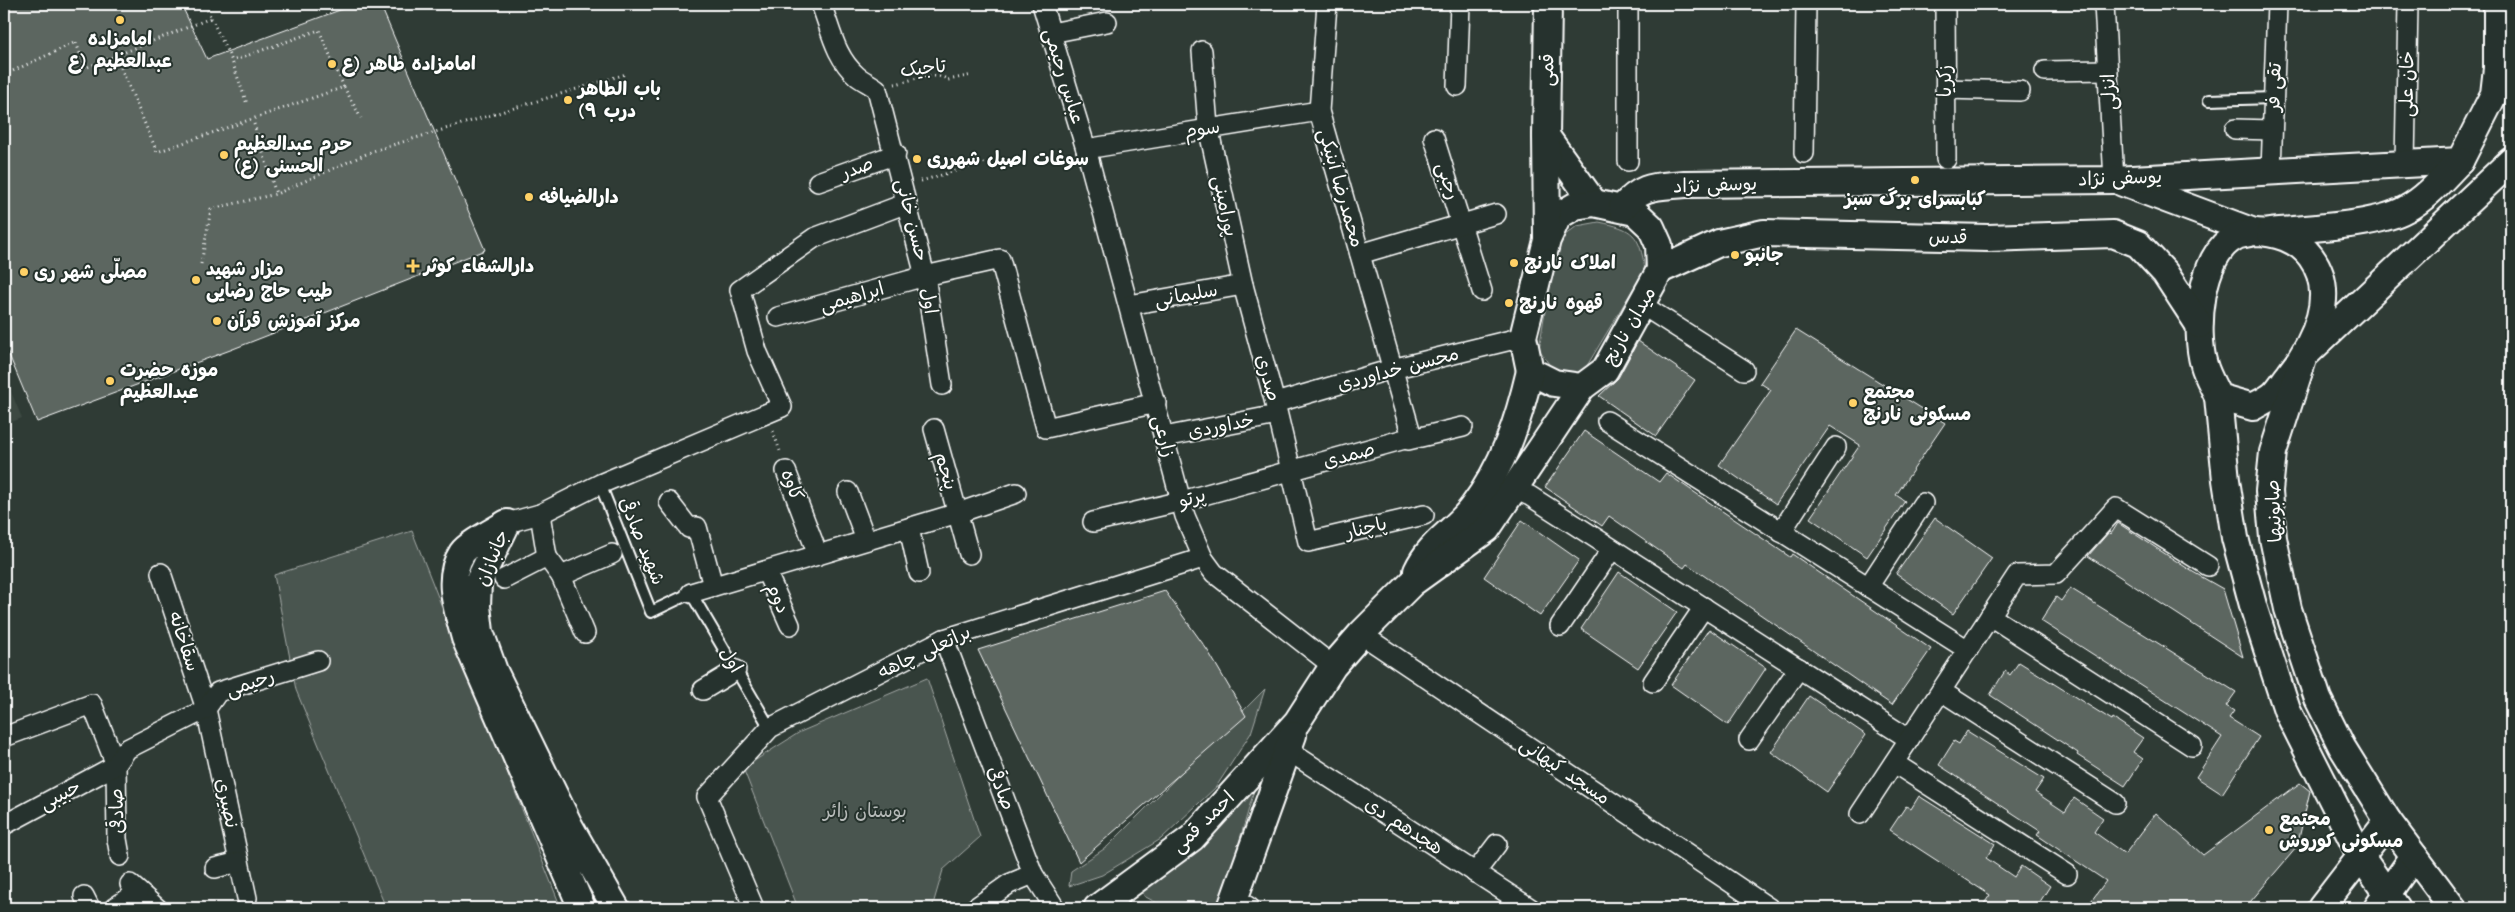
<svg xmlns="http://www.w3.org/2000/svg" width="2515" height="912" font-family="'Comic Neue','Playpen Sans Arabic',sans-serif">
<style>
.built{fill:#3c4842}
.green{fill:#4a544f;stroke:#a4aaa7}
.building{fill:#5b6661;stroke:#fff}
.lines{fill:none;stroke-linecap:round;stroke-linejoin:round}
.lane-casing{stroke:#fff;stroke-width:14}
.street-casing{stroke:#fff;stroke-width:22}
.secondary-casing{stroke:#fff;stroke-width:30}
.path{stroke:#fff;stroke-width:3;stroke-dasharray:1 4;stroke-linecap:butt}
.lane{stroke:#26332d;stroke-width:10}
.street{stroke:#26332d;stroke-width:19}
.secondary{stroke:#26332d;stroke-width:26}
.poi-dot{fill:#ffd166;stroke:#26332d;stroke-width:2}
.labels{text-anchor:middle;dominant-baseline:central;stroke-width:4;stroke-linejoin:round;paint-order:stroke}
.poi-label{font-size:19px;font-weight:bold;fill:#fff;stroke:#26332d;text-anchor:start}
.street-label{font-size:19px;fill:#fff;stroke:#26332d}
.park-label{font-size:19px;fill:#b7bbb9;stroke:#26332d}
</style>
<rect width="100%" height="100%" fill="#2f3b35"/>
<filter id="ink" filterUnits="userSpaceOnUse"><feTurbulence type="fractalNoise" baseFrequency=".02" numOctaves="2"/><feDisplacementMap in="SourceGraphic" scale="10" xChannelSelector="R" yChannelSelector="G"/><feConvolveMatrix kernelMatrix="1 2 1 2 8 2 1 2 1" color-interpolation-filters="sRGB"/></filter>
<g filter="url(#ink)">
<!-- built -->
<path class="built" d="M4 375 22 418 4 425Z"/>
<!-- green -->
<g class="green">
<path d="M1599 222C1634 229 1639 234 1645 269L1582 374 1554 372 1539 349 1556 242 1577 226Z"/>
<path d="M412 531 561 908H386L296 690 274 575Z"/>
<path d="M927 678 980 837 943 870 932 908H798L743 768 800 732Z"/>
<path d="M1265 689 1251 733 1216 787 1161 839 1102 875 1069 886 1071 871 1107 847Z"/>
<path d="M1254 791 1230 873 1217 908H1166L1144 896 1142 888 1202 842Z"/>
</g>
<!-- building -->
<g class="building">
<path d="M4 4H181L207 59 356 4H380L485 250 233 349 37 422 4 343Z"/>
<path d="M1796 330 1945 423 1896 495 1905 501 1867 557 1810 518 1860 445 1830 426 1776 504 1719 465 1771 390 1760 383Z"/>
<path d="M1638 341 1695 380 1656 436 1599 396 1618 378Z"/>
<path d="M1584 431 1659 482 1666 473 1790 557 1792 554 1931 649 1892 705 1687 564 1684 568 1609 516 1602 526 1545 487Z"/>
<path d="M1935 518 1992 558 1953 614 1896 574Z"/>
<path d="M1522 520 1579 560 1540 616 1484 577Z"/>
<path d="M2118 523 2193 572 2223 589 2243 657 2088 556 2109 532 2111 534Z"/>
<path d="M1619 572 1677 612 1638 668 1581 629Z"/>
<path d="M2070 588 2236 692 2226 706 2234 711 2229 718 2259 737 2222 794 2196 777 2222 737 2041 621 2056 597 2061 601Z"/>
<path d="M1165 591 1208 651 1246 716 1079 862 978 650Z"/>
<path d="M1709 629 1766 668 1728 725 1671 685Z"/>
<path d="M2019 662 2112 720 2113 718 2143 738 2133 752 2143 759 2125 786 2077 755 2078 753 1990 695 2005 671 2010 675Z"/>
<path d="M1809 696 1866 735 1827 792 1771 752Z"/>
<path d="M1967 731 2044 779 2035 792 2065 812 2074 798 2103 818 2094 832 2125 854 2156 813 2203 855 2300 783 2310 791 2297 847 2245 908H2086L2106 881 2037 835 2040 831 1939 765 1954 741 1959 744Z"/>
<path d="M1919 796 1995 844 1986 858 2014 877 2021 866 2050 886 2036 908H1981L1990 895 1890 830 1906 806 1911 809Z"/>
</g>
<g class="lines">
<defs>
<g id="lane">
<path d="M2209 100 2273 98"/>
<path d="M600 484 651 612 691 593 770 728"/>
</g>
<g id="street">
<path d="M821 4C831 30 835 57 857 76 863 81 871 84 877 89L925 276 942 385"/>
<path d="M1042 4 1086 149 1185 516 1203 558 1214 573 1333 666"/>
<path d="M1945 4 1946 159"/>
<path d="M2104 4 2114 180"/>
<path d="M1051 33 1107 22"/>
<path d="M1202 51 1208 127 1243 285 1275 403 1308 542 1424 515"/>
<path d="M2045 71 2108 70"/>
<path d="M1457 86 1460 4"/>
<path d="M1945 89 2020 91"/>
<path d="M2235 129 2272 130"/>
<path d="M1434 138 1482 291"/>
<path d="M1086 149 1319 111"/>
<path d="M1804 153 1806 4"/>
<path d="M1628 161V4"/>
<path d="M2405 163 2408 4"/>
<path d="M2271 170 2277 4"/>
<path d="M818 182 896 154"/>
<path d="M1360 254 1496 214"/>
<path d="M1129 305 1243 285"/>
<path d="M1642 305 1744 370"/>
<path d="M778 317 925 276 1000 259 1046 428 1156 403"/>
<path d="M1275 403 1392 369 1523 337"/>
<path d="M1607 421 1968 650"/>
<path d="M934 429 969 554"/>
<path d="M1164 437 1277 415"/>
<path d="M1408 440 1463 427"/>
<path d="M786 471 818 555"/>
<path d="M1514 489 1530 496 1909 739"/>
<path d="M848 492 866 540"/>
<path d="M669 502 689 528 697 527 713 586"/>
<path d="M540 514 547 557"/>
<path d="M1093 522 1182 501 1412 437 1319 111 1327 4"/>
<path d="M507 523 540 514 600 484 782 407 757 351 740 290 814 238 907 203"/>
<path d="M909 528 919 573"/>
<path d="M1781 532 1836 447"/>
<path d="M766 571 790 625"/>
<path d="M161 573 206 709 247 898"/>
<path d="M561 576 585 633"/>
<path d="M504 579 547 557 561 576 612 554"/>
<path d="M1868 587 1923 503"/>
<path d="M691 593 958 513 1016 493"/>
<path d="M1990 616 2192 746"/>
<path d="M1560 626 1612 549"/>
<path d="M1361 634 1769 908"/>
<path d="M944 639 1033 874 1009 884 975 908"/>
<path d="M1653 682 1704 607"/>
<path d="M703 690 736 670"/>
<path d="M1941 691 2115 803"/>
<path d="M4 737 92 704 116 765 117 839 120 856"/>
<path d="M1749 740 1799 668"/>
<path d="M1278 744 1530 908"/>
<path d="M1894 763 2067 874"/>
<path d="M1860 814 2017 575 2056 574 2116 508 2208 566"/>
<path d="M4 825 116 765 127 749 206 709 218 692 318 661"/>
<path d="M215 868 239 862"/>
<path d="M1475 873 1497 844"/>
<path d="M1033 874 1055 908"/>
<path d="M130 884 157 908"/>
<path d="M84 896 90 908"/>
<path d="M1235 898 1250 908"/>
<path d="M114 908 138 892"/>
<path d="M754 908 707 797 770 728 944 639 1203 558"/>
</g>
<g id="secondary">
<path d="M1546 136 1594 203"/>
<path d="M2123 183 2254 232"/>
<path d="M1594 203 1635 212 1651 227 1659 245 1660 270 1605 370 1582 387 1554 383 1530 371 1523 337 1547 240 1558 216 1575 206Z"/>
<path d="M1622 208C1643 184 1655 187 1685 184L2114 180 2460 161 2494 94 2497 68V4"/>
<path d="M2254 232C2275 232 2298 239 2311 257 2338 294 2315 342 2289 375 2284 381 2279 390 2273 395 2267 400 2259 403 2253 407L2218 397C2214 387 2207 376 2204 365 2194 332 2200 254 2235 237 2240 234 2248 234 2254 232Z"/>
<path d="M2270 232C2307 228 2376 226 2406 209 2427 198 2444 177 2460 161"/>
<path d="M1547 237 1546 136 1548 4"/>
<path d="M1660 270 1719 243 1764 233 1988 238 2113 234 2138 244 2165 273 2199 325"/>
<path d="M2218 397 2226 480 2235 538 2254 609 2287 710 2361 857 2397 908"/>
<path d="M1417 571C1431 541 1454 532 1472 508 1504 465 1518 422 1530 371"/>
<path d="M582 908 465 638C458 611 445 579 462 553 468 544 496 530 507 523L478 583 477 606 480 632 494 671 570 827 616 908"/>
<path d="M1097 908 1192 838 1297 722 1333 666 1361 634 1412 583 1487 529 1582 387"/>
<path d="M1231 908 1293 735"/>
<path d="M2321 908 2388 821"/>
<path d="M2377 908 2414 856"/>
<path d="M2453 908 2388 821 2342 747 2318 699 2288 609 2273 538 2269 491 2273 452 2304 356 2511 161"/>
</g>
</defs>
<!-- lane casing -->
<use href="#lane" class="lane-casing"/>
<!-- street casing -->
<use href="#street" class="street-casing"/>
<!-- secondary casing -->
<use href="#secondary" class="secondary-casing"/>
<!-- path -->
<g class="path">
<path d="M211 18 232 61 247 104"/>
<path d="M115 54 157 152 344 87 319 30 232 61"/>
<path d="M4 75 76 42 85 68 211 18 205 4"/>
<path d="M895 84C910 81 934 70 948 80L972 75"/>
<path d="M344 87 361 118"/>
<path d="M254 124 276 194"/>
<path d="M921 181 993 160"/>
<path d="M201 264 211 209 276 194 373 151 626 74"/>
<path d="M773 431 781 454"/>
</g>
<!-- lane -->
<use href="#lane" class="lane"/>
<!-- street -->
<use href="#street" class="street"/>
<!-- secondary -->
<use href="#secondary" class="secondary"/>
</g>
</g>
<!-- markers -->
<g class="poi-dot">
<circle cx="120" cy="20" r="5"/>
<circle cx="332" cy="64" r="5"/>
<circle cx="568" cy="100" r="5"/>
<circle cx="224" cy="155" r="5"/>
<circle cx="917" cy="159" r="5"/>
<circle cx="1915" cy="180" r="5"/>
<circle cx="529" cy="197" r="5"/>
<circle cx="1735" cy="255" r="5"/>
<circle cx="1514" cy="263" r="5"/>
<path d="M410.5 258.5h5v5h5v5h-5v5h-5v-5h-5v-5h5z"/>
<circle cx="24" cy="272" r="5"/>
<circle cx="196" cy="280" r="5"/>
<circle cx="1509" cy="303" r="5"/>
<circle cx="217" cy="321" r="5"/>
<circle cx="110" cy="381" r="5"/>
<circle cx="1853" cy="403" r="5"/>
<circle cx="2269" cy="830" r="5"/>
</g>
<g class="labels">
<!-- poi labels -->
<g class="poi-label">
<text x="120" y="39" text-anchor="middle">امامزاده<tspan x="120" dy="22">عبدالعظیم (ع</tspan></text>
<text x="342" y="64">امامزاده طاهر (ع</text>
<text x="578" y="89">باب الطاهر<tspan x="578" dy="22">(درب ۹</tspan></text>
<text x="234" y="144">حرم عبدالعظیم<tspan x="234" dy="22">الحسنی (ع)</tspan></text>
<text x="927" y="159">سوغات اصیل شهرری</text>
<text x="539" y="197">دارالضیافه</text>
<text x="1915" y="199" text-anchor="middle">کبابسرای برگ سبز</text>
<text x="1745" y="255">جانبو</text>
<text x="1524" y="263">املاک نارنج</text>
<text x="424" y="266">دارالشفاء کوثر</text>
<text x="206" y="269">مزار شهید<tspan x="206" dy="22">طیب حاج رضایی</tspan></text>
<text x="34" y="272">مصلّی شهر ری</text>
<text x="1519" y="303">قهوه نارنج</text>
<text x="227" y="321">مرکز آموزش قرآن</text>
<text x="120" y="370">موزه حضرت<tspan x="120" dy="22">عبدالعظیم</tspan></text>
<text x="1863" y="392">مجتمع<tspan x="1863" dy="22">مسکونی نارنج</tspan></text>
<text x="2279" y="819">مجتمع<tspan x="2279" dy="22">مسکونی کوروش</tspan></text>
</g>
<!-- street labels -->
<g class="street-label">
<text transform="translate(923 68) rotate(-6)">تاجیک</text>
<text transform="translate(1547 70) rotate(-89)">قمی</text>
<text transform="translate(1064 76) rotate(73)">عباس رحیمی</text>
<text transform="translate(1945 81) rotate(-90)">زکریا</text>
<text transform="translate(2407 84) rotate(-89)">خان علی</text>
<text transform="translate(2274 87) rotate(-88)">تقی فر</text>
<text transform="translate(2109 92) rotate(-93)">انزلی</text>
<text transform="translate(1202 129) rotate(-9)">سوم</text>
<text transform="translate(857 168) rotate(-20)">صدر</text>
<text transform="translate(2120 178) rotate(-2)">یوسفی نژاد</text>
<text transform="translate(1448 181) rotate(72)">رجبی</text>
<text transform="translate(1715 185) rotate(-2)">یوسفی نژاد</text>
<text transform="translate(1341 188) rotate(74)">محمدرضا آبنیکی</text>
<text transform="translate(1225 206) rotate(78)">پورامینی</text>
<text transform="translate(912 220) rotate(76)">حسن خانی</text>
<text transform="translate(1948 237) rotate(1)">قدس</text>
<text transform="translate(1186 295) rotate(-10)">سلیمانی</text>
<text transform="translate(852 297) rotate(-16)">ابراهیمی</text>
<text transform="translate(929 301) rotate(81)">اول</text>
<text transform="translate(1629 326) rotate(-60)">میدان نارنج</text>
<text transform="translate(1398 369) rotate(-15)">محسن خداوردی</text>
<text transform="translate(1268 378) rotate(75)">صدری</text>
<text transform="translate(1221 426) rotate(-11)">خداوردی</text>
<text transform="translate(1164 436) rotate(75)">زارعی</text>
<text transform="translate(1349 455) rotate(-15)">صمدی</text>
<text transform="translate(946 471) rotate(74)">پنجم</text>
<text transform="translate(792 485) rotate(70)">کاوه</text>
<text transform="translate(1192 498) rotate(-15)">پرتو</text>
<text transform="translate(2274 511) rotate(-93)">صابونیها</text>
<text transform="translate(1366 528) rotate(-13)">پاچنار</text>
<text transform="translate(642 541) rotate(68)">شهید صادقی</text>
<text transform="translate(492 558) rotate(-68)">جانبازان</text>
<text transform="translate(778 598) rotate(66)">دوم</text>
<text transform="translate(184 641) rotate(72)">سقاخانه</text>
<text transform="translate(924 652) rotate(-25)">براتعلی چاهه</text>
<text transform="translate(731 660) rotate(59)">اول</text>
<text transform="translate(250 683) rotate(-19)">رحیمی</text>
<text transform="translate(1565 771) rotate(34)">مسجد کیهانی</text>
<text transform="translate(1001 788) rotate(69)">صادقی</text>
<text transform="translate(60 795) rotate(-28)">حبیبی</text>
<text transform="translate(227 803) rotate(78)">نصیری</text>
<text transform="translate(117 811) rotate(-92)">صادقی</text>
<text transform="translate(1203 822) rotate(-44)">احمد قمی</text>
<text transform="translate(1404 826) rotate(33)">هجدهم دی</text>
</g>
<!-- park labels -->
<g class="park-label">
<text x="865" y="811">بوستان زائر</text>
</g>
</g>
<!-- margin -->
<rect width="2515" height="912" fill="none" stroke="#26332d" stroke-width="20"/>
<rect x="10" y="10" width="2495" height="892" fill="none" stroke="#fff" stroke-width="2" filter="url(#ink)"/>
</svg>
